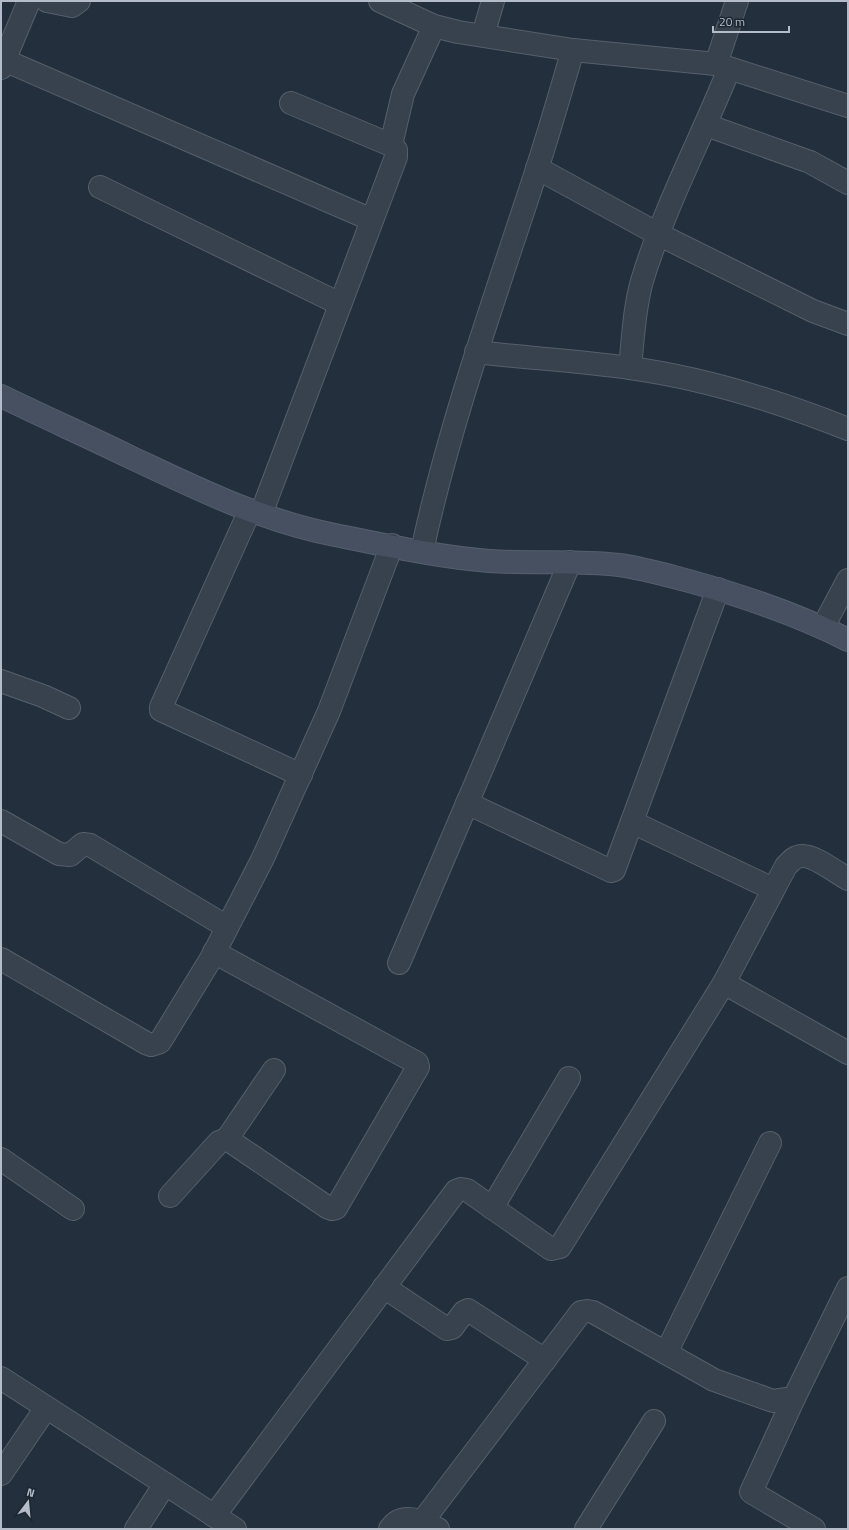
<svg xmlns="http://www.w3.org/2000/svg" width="849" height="1530" font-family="'Titillium Web',sans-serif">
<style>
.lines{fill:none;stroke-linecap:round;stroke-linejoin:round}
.street-casing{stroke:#565f6c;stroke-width:24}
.secondary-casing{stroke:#565f6c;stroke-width:24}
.street{stroke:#38414e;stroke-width:22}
.secondary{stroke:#465061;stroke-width:22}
</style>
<rect width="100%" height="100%" fill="#242f3e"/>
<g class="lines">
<defs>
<g id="street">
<path d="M47 1 72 6 79 1"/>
<path d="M380 1 434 26 458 32 573 50 716 64 848 106"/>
<path d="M483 35 493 1"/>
<path d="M4 60 372 220"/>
<path d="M716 64 737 1"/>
<path d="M1 68 29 1"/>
<path d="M706 125 810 162 848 183"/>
<path d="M391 145 403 94 434 26"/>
<path d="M537 168 658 234 813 311 848 324"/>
<path d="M100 187 340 304"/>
<path d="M476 352C527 358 579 361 630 368 703 378 780 402 848 429"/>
<path d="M630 368C633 339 634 309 642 281 664 208 701 139 729 69"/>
<path d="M250 510 161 707V710L301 775"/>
<path d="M261 514 396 157V150L391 145 291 103"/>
<path d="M422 551C450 421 496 295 537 169 550 129 561 90 573 50"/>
<path d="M823 627 848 580"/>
<path d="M1 681 43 696 69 708"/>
<path d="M467 803 611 871 614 870 718 589"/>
<path d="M1 821 59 854 70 855 83 844 90 845 227 927"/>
<path d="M632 822 773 889"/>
<path d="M1 959 146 1043 151 1045 160 1042 212 957 263 858 329 711 392 545"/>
<path d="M399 963 570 562"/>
<path d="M724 983 848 1053"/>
<path d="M227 1139 274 1070"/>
<path d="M1 1159 73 1209"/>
<path d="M170 1196 219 1142 227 1139 327 1207 332 1209 336 1208 418 1067 417 1063 214 952"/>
<path d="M492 1208 569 1078"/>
<path d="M384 1287 447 1329 452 1328 464 1312 468 1310 545 1360"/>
<path d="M666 1353 770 1143"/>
<path d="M1 1378 235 1529"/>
<path d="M794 1398 751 1492 814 1529"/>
<path d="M1 1474 46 1408"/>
<path d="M214 1516 456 1191 461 1189 467 1190 551 1249 560 1247 724 983 786 866C791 861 795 856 802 856 814 855 837 873 848 879"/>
<path d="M422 1522 581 1312 587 1311 593 1312 714 1380 773 1401 794 1398 848 1288"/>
<path d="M136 1529 165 1484"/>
<path d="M390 1529C402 1511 422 1521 438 1529"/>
<path d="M586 1529 654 1421"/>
</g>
<path id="secondary" d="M1 396C44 417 87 436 130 457 196 488 262 521 335 535 385 545 438 557 489 561 532 564 576 560 619 565 642 568 666 575 689 581 743 596 797 614 848 640"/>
</defs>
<!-- street casing -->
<use href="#street" class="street-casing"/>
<!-- secondary casing -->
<use href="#secondary" class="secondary-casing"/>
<!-- street -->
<use href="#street" class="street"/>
<!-- secondary -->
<use href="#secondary" class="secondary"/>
</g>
<!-- border -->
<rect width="849" height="1530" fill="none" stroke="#b4bcc9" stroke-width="4"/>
<!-- north arrow -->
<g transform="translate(28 1502) rotate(16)" stroke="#1d2633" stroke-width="3" paint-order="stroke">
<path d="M0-3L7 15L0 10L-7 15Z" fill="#b4bcc9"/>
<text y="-6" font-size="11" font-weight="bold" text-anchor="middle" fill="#b4bcc9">N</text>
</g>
<!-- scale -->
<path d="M713 26v6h76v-6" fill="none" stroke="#b4bcc9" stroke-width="2"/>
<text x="719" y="26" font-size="12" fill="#b4bcc9" stroke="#1d2633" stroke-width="3" paint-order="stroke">20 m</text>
</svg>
